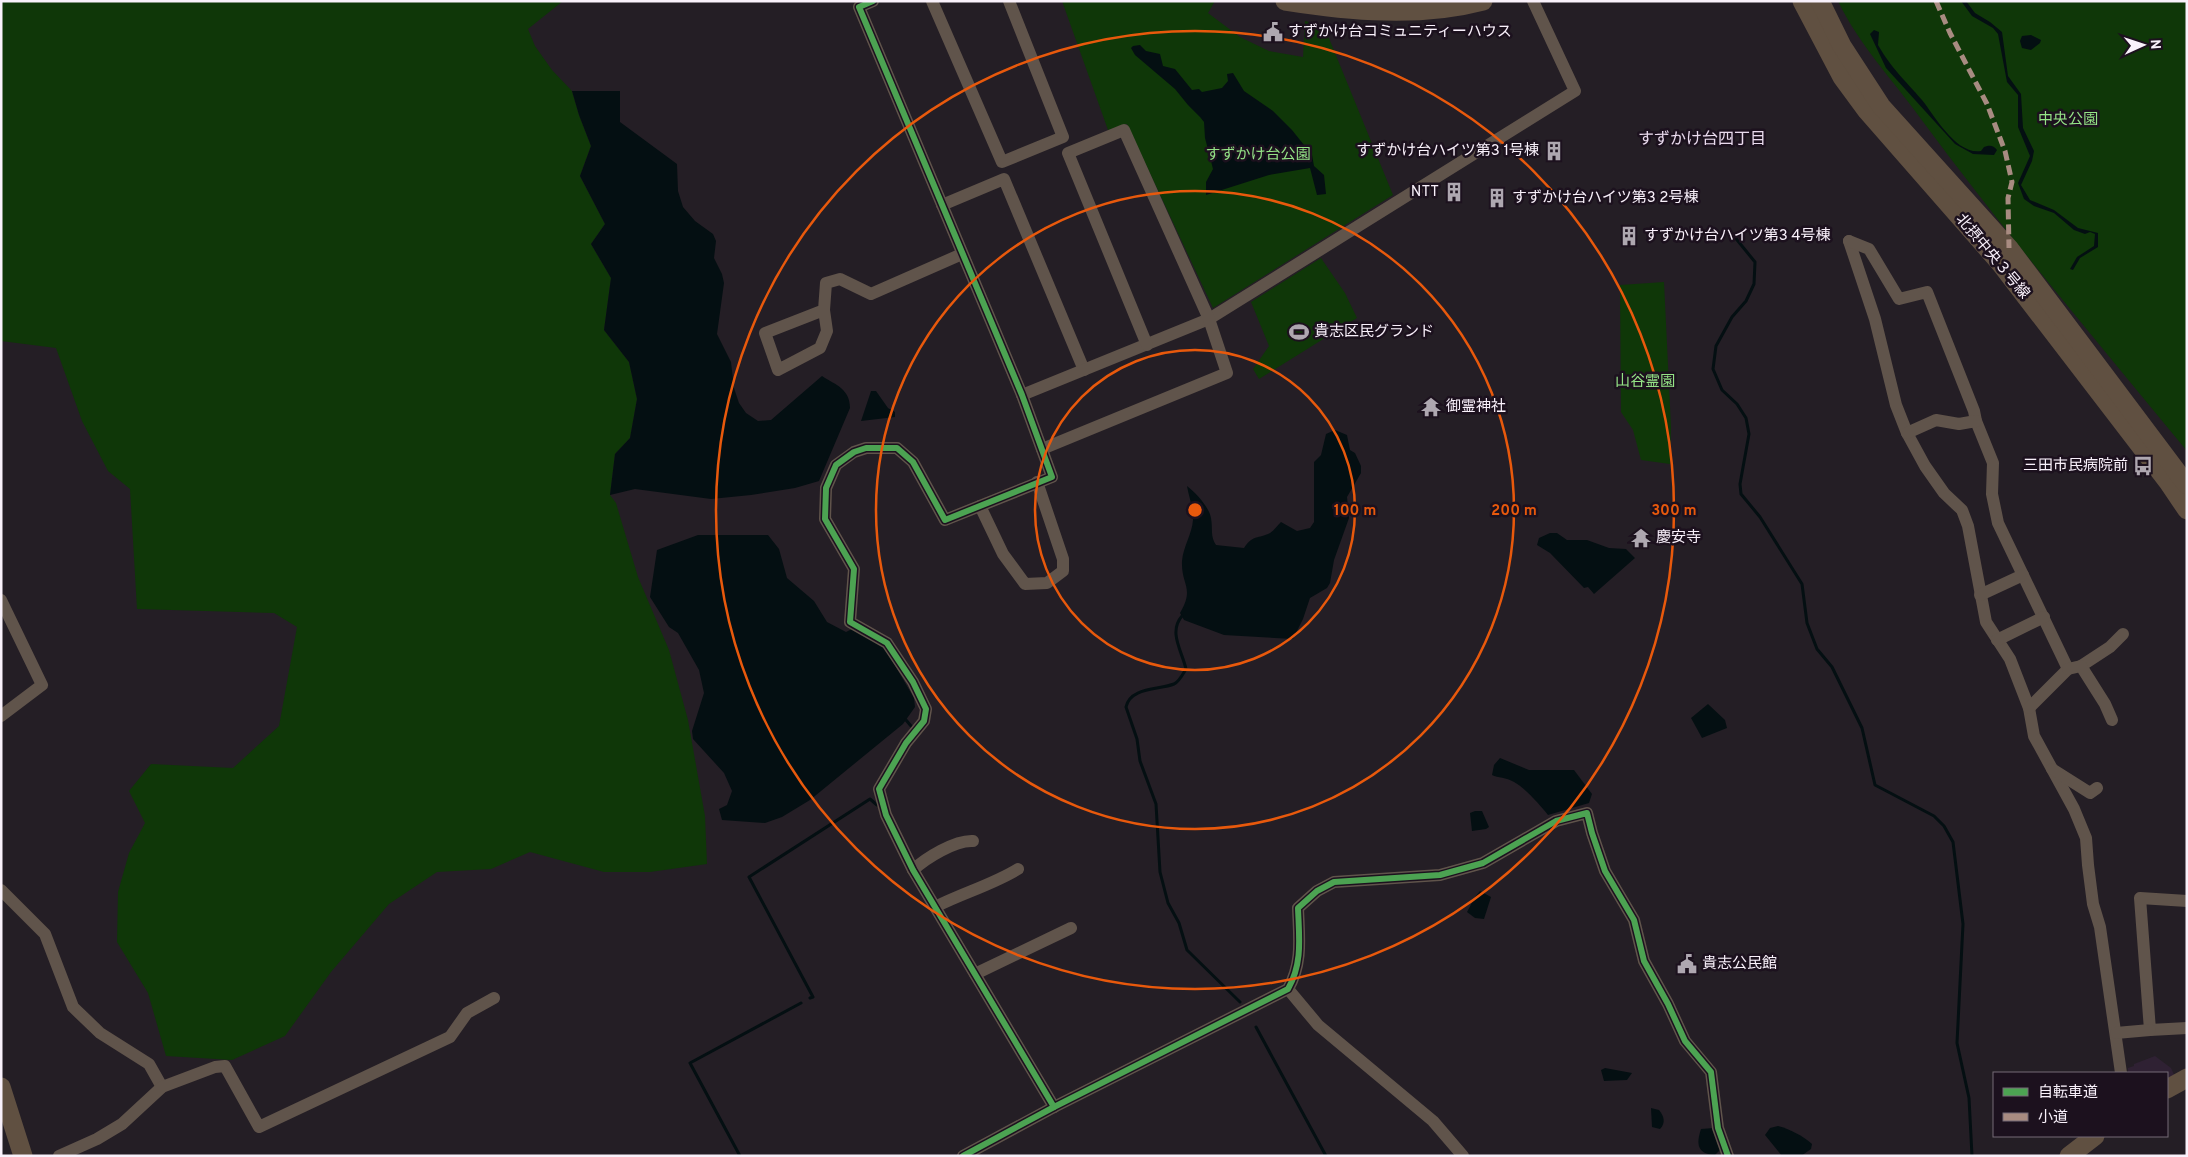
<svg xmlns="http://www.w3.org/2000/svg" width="2188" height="1157" font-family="Overpass,'Noto Sans JP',sans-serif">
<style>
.built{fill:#2f2133}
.green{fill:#0f3708}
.water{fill:#040f12}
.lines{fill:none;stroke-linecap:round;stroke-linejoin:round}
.stream{stroke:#040f12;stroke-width:3}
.street{stroke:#60544b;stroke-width:12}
.secondary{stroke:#605041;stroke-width:19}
.quiet{stroke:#a88b81;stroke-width:5;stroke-dasharray:10 5;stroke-linecap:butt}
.cycleway-casing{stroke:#1c111e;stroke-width:9}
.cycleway{stroke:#4ca352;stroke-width:6}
.ring{fill:none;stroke:#e8590c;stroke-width:2.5}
.labels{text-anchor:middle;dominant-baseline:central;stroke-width:5;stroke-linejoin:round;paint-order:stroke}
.poi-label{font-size:15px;fill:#f9f1fb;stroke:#1c111e;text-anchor:start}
.park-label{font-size:15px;fill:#94e386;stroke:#1c111e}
.street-label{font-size:15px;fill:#f9f1fb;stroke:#1c111e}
.neighbourhood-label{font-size:16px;fill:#eadbee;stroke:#1c111e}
.centre{fill:#e8590c;stroke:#1c111e;stroke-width:2.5}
.ring-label{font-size:15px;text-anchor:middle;font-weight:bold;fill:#e8590c;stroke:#1c111e;stroke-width:5;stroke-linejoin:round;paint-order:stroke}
</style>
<rect width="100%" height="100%" fill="#241e25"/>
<!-- built -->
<path class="built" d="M2155 1056 2171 1068 2175 1077 2167 1081V1073H2128V1068L2134 1066V1064Z"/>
<!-- green -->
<g class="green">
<path d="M1 1H563L528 29 535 46 552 70 572 91 579 115 591 146 580 176 605 224 591 244 611 278 604 330 629 362 637 399 630 438 615 454 610 495 616 503 638 577 669 650 688 720 705 816 707 864 650 872H604L530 852 491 869 437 872 389 904 331 972 285 1036 232 1060 166 1056 148 993 117 942 118 892 129 853 145 823 129 791 151 764 233 768 279 726 297 627 274 613 137 609 130 489 108 471 82 421 56 348 1 341Z"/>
<path d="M1062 1H1215L1208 13 1240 37 1269 51 1303 57 1305 21 1324 26 1393 195 1213 308 1127 124 1108 130Z"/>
<path d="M1838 1H2187V451C2097 341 2005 233 1921 119 1893 80 1859 45 1838 1Z"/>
<path d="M1321 258 1345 293 1357 318 1259 379 1253 369 1269 346 1251 302Z"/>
<path d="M1664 282 1671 427 1670 464 1641 460 1633 430 1621 412 1620 285Z"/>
</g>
<!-- water -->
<g class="water">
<path d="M1961 1H1966L1975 13 1990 22 2002 32 2008 76 2021 94 2023 128 2034 151 2032 161 2021 185 2030 200 2054 210 2078 228 2098 233V247L2080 258 2073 270 2070 269 2077 257 2094 246 2095 234 2090 232 2085 234 2074 230 2054 213 2034 206 2024 199 2018 183 2030 156 2018 127V95L2007 82 1998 34 1993 28 1972 16Z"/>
<path d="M1874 30 1879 32 1878 45C1892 69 1904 79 1922 100 1935 116 1956 155 1981 151L1984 147C1990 145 1993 145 1997 150L1994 155 1973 154 1955 144 1886 68 1870 34Z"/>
<path d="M2031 35 2041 40 2040 43 2031 50 2022 48 2020 41 2022 36Z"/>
<path d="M1140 45 1146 51 1160 54 1163 66 1175 69 1192 90 1199 89 1202 92 1222 88 1228 81 1227 74 1233 73 1244 91 1273 111 1292 130 1312 155 1314 166 1324 175 1326 194 1317 195 1310 168 1269 175 1206 195V182L1213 169 1205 138 1204 122 1200 117 1188 105 1175 89 1135 55 1131 48 1133 46Z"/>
<path d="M572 91H620V122L677 164 678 191 683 207 695 221 713 234 716 241 714 258 722 274 724 283 717 334 731 362 734 388 739 403 746 413 758 421 771 420 822 376C836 385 850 389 850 408L819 481 795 488 751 495 711 499 635 489 610 495 615 454 630 438 637 399 629 362 604 330 611 278 591 244 605 224 580 176 591 146 579 115Z"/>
<path d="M871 391H876L888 408 895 412V417L861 421Z"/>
<path d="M1335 430 1347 435 1350 450 1355 453 1361 466V473L1347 497 1349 518 1334 560 1330 583 1327 588 1310 598 1303 619 1293 639 1224 635 1184 620 1180 613C1195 587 1181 586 1182 561 1183 547 1192 534 1193 520 1194 509 1189 498 1187 486 1196 493 1209 507 1211 518 1213 529 1210 536 1216 545L1244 548C1253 535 1256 539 1268 534 1273 532 1277 526 1281 522L1297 531 1310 528 1314 522V462L1321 455 1326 434Z"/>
<path d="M1550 533H1557L1567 540H1587L1609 548 1626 549 1635 558 1594 594 1588 587 1584 588 1550 553 1537 545 1539 538Z"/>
<path d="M698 535H768L779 549 787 578 814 601 827 622 846 632 854 628 883 645 914 698 915 707 903 724 810 800 782 817 765 823 722 820 719 809 727 805 732 791 724 773 693 739 692 731 704 693 699 670 678 633 669 627 650 597 657 550Z"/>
<path d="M1708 704 1725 720 1727 728 1702 738 1691 718Z"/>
<path d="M1500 758 1529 770H1574L1592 794 1589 803 1548 815C1540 805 1525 788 1514 782 1506 777 1498 778 1492 775L1494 765Z"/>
<path d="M1475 811H1482L1489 827 1486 829 1472 831 1470 813Z"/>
<path d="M1480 891 1491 897 1484 919 1475 918 1467 912 1475 897Z"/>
<path d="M1605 1068 1632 1073 1627 1080 1604 1081 1601 1070Z"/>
<path d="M1651 1108 1659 1110C1664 1116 1666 1123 1660 1129L1652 1127Z"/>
<path d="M1778 1126C1790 1129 1803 1136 1812 1144L1811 1149 1801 1156H1782L1765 1135 1770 1128Z"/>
<path d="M1714 1128 1722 1148 1715 1155C1697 1154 1696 1144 1701 1129Z"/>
</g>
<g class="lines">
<!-- stream -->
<g class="stream">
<path d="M1729 230 1755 262 1754 284 1746 301 1732 317 1716 346 1713 369 1722 390 1737 404 1746 418 1749 434 1740 484 1741 494 1760 517 1802 584 1807 623 1817 649 1832 667 1862 728 1875 785 1934 816 1944 826 1953 842 1963 924 1957 1043 1969 1098 1972 1156"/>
<path d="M1182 616C1168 632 1182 651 1186 669 1183 674 1179 682 1174 684 1159 690 1130 687 1126 707L1137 739 1140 761 1156 804 1160 872 1168 903 1179 923 1187 950 1240 1002"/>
<path d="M906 720 911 726"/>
<path d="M810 998 813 997 749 877 870 799 877 805"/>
<path d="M1256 1027 1326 1156"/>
<path d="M740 1156 690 1063 801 1003"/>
</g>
<!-- street -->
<g class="street">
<path d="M873 1 859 7 1022 395 1052 477 945 520 913 462 897 448H866L854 452 836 465 826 488 825 519 854 569 850 622 887 643 913 682 926 709 924 721 906 743 879 789 886 815 913 870 1054 1107"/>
<path d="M932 1 1002 162 1063 137 1009 1"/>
<path d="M942 205 1004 179 1084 370"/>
<path d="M1849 241 1875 319 1896 405 1907 433 1925 466 1944 493 1962 510 1968 526 1986 622 2010 659 2029 708 2034 736 2074 809 2086 838 2088 865 2093 904 2100 927 2121 1073"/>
<path d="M1849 241 1869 249 1899 299 1927 292 1974 411 1976 421 1993 463 1992 494 1998 523 2068 669 2029 708"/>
<path d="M824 310 765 333 778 370 820 348 827 331 824 310 826 283 840 279 871 294 962 254"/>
<path d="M1022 395 1209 319 1575 91 1533 1"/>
<path d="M1907 433 1936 420 1959 424 1976 421"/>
<path d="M1042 449 1227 373 1209 319 1124 130 1068 153 1147 345"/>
<path d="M980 506 1003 554 1025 584 1047 583 1063 571V559L1037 482"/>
<path d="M1980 595 2023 575"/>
<path d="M1 600 42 685 1 716"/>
<path d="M1997 640 2044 617"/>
<path d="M2081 666 2110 647 2123 634"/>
<path d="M2068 669 2081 666 2105 704 2112 720"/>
<path d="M2052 769 2090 793 2097 788"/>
<path d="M913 870C926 858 955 840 973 841"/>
<path d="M1 890 45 934 73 1007 100 1033 149 1064 162 1087"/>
<path d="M2187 901 2140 898 2150 1030 2187 1028"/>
<path d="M935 907C962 893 992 885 1018 869"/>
<path d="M975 974 1071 928"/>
<path d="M1288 989 1318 1025 1433 1121 1463 1156"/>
<path d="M2116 1033 2150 1030"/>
<path d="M59 1156 97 1139 122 1124 162 1087 215 1067 225 1066 259 1127 450 1037 467 1013 494 998"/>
<path d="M963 1156 1054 1107 1288 989C1303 963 1299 937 1298 908L1317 891 1334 882 1440 875 1483 863 1556 821 1587 813 1592 833 1605 871 1634 920 1644 961 1668 1004 1685 1041 1711 1072 1718 1128 1728 1156"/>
</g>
<!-- secondary -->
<g class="secondary">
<path d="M1285 1C1349 11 1419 18 1483 1"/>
<path d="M1802 1 1842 77 1867 111 2000 263 2168 482 2187 510"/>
<path d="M1820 1 1842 46 1881 106 2009 248 2187 485"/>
<path d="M1 1087 23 1156"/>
<path d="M2167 1089 2187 1078"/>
<path d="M2069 1156 2095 1136"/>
</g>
<!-- quiet -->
<path class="quiet" d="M1936 1 1950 33 1987 104 2005 151 2012 182 2008 198 2009 248"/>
<defs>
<g id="cycleway">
<path d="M873 1 859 7 1022 395 1052 477 945 520 913 462 897 448H866L854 452 836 465 826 488 825 519 854 569 850 622 887 643 913 682 926 709 924 721 906 743 879 789 886 815 913 870 1054 1107"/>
<path d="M963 1156 1054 1107 1288 989C1303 963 1299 937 1298 908L1317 891 1334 882 1440 875 1483 863 1556 821 1587 813 1592 833 1605 871 1634 920 1644 961 1668 1004 1685 1041 1711 1072 1718 1128 1728 1156"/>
</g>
</defs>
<!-- cycleway casing -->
<use href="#cycleway" class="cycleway-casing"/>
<!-- cycleway -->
<use href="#cycleway" class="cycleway"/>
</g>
<!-- distance rings -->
<g class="ring">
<circle cx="1195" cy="510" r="160"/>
<circle cx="1195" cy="510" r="319"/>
<circle cx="1195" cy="510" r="479"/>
</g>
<!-- icons -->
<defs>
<symbol id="civic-bare" viewBox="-9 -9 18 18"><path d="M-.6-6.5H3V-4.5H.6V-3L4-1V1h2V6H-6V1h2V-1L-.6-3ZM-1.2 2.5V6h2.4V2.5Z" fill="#aea7b0" stroke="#1c111e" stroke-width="2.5" paint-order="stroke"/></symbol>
<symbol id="building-bare" viewBox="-9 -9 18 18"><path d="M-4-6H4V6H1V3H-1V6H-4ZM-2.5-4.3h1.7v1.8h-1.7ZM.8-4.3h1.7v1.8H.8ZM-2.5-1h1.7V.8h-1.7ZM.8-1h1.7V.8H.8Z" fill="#aea7b0" stroke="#1c111e" stroke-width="2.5" paint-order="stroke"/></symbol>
<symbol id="stadium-bare" viewBox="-9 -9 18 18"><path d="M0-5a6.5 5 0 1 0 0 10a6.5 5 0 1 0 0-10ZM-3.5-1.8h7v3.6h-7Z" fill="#aea7b0" stroke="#1c111e" stroke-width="2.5" paint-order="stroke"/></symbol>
<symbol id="temple-bare" viewBox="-9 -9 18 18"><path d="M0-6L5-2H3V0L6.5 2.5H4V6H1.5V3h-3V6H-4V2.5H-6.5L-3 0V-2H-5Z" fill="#aea7b0" stroke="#1c111e" stroke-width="2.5" paint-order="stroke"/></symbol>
<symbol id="bus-bare" viewBox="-9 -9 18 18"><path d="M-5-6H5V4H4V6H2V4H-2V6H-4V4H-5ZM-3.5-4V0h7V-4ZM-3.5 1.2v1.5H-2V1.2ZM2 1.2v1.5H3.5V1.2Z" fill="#aea7b0" stroke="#1c111e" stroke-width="2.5" paint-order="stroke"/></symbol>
</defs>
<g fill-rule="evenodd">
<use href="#civic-bare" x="1259" y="18" width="28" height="28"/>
<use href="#building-bare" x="1540" y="137" width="28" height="28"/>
<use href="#building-bare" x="1440" y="178" width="28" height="28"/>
<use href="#building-bare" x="1483" y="184" width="28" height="28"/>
<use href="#building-bare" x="1615" y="222" width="28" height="28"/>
<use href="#stadium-bare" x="1285" y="318" width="28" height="28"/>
<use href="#temple-bare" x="1417" y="393" width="28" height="28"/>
<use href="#bus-bare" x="2129" y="452" width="28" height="28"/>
<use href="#temple-bare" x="1627" y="524" width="28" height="28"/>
<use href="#civic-bare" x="1673" y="950" width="28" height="28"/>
</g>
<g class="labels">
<!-- poi labels -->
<g class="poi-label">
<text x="1288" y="32">すずかけ台コミュニティーハウス</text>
<text x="1539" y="151" text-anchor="end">すずかけ台ハイツ第3 1号棟</text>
<text x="1439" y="192" text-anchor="end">NTT</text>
<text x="1512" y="198">すずかけ台ハイツ第3 2号棟</text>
<text x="1644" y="236">すずかけ台ハイツ第3 4号棟</text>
<text x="1314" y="332">貴志区民グランド</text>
<text x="1446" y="407">御霊神社</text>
<text x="2128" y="466" text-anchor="end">三田市民病院前</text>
<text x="1656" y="538">慶安寺</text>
<text x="1702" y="964">貴志公民館</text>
</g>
<!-- park labels -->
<g class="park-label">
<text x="2068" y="120">中央公園</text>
<text x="1258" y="155">すずかけ台公園</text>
<text x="1645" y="382">山谷霊園</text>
</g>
<!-- street labels -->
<g class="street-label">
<text transform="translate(1992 257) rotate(50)">北摂中央３号線</text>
</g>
<!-- neighbourhood labels -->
<g class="neighbourhood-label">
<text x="1702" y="140">すずかけ台四丁目</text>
</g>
</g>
<circle cx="1195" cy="510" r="8" class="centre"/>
<g class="ring-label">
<text x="1355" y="515">100 m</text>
<text x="1514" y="515">200 m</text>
<text x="1674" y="515">300 m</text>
</g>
<!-- border -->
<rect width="2188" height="1157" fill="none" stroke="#f9f1fb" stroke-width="5"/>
<!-- legend -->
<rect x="1993" y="1072" width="175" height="65" fill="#1c111e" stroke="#746b76"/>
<rect x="2003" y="1088" width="25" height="8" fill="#4ca352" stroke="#746b76"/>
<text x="2038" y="1097" font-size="15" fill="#f9f1fb">自転車道</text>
<rect x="2003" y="1113" width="25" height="8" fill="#a88b81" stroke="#746b76"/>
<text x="2038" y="1122" font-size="15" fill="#f9f1fb">小道</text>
<!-- north arrow -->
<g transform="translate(2143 45) rotate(87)" stroke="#1c111e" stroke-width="4" paint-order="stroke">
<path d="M0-4L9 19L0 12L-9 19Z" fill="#f9f1fb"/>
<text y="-8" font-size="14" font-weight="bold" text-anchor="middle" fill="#f9f1fb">N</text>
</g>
</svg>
